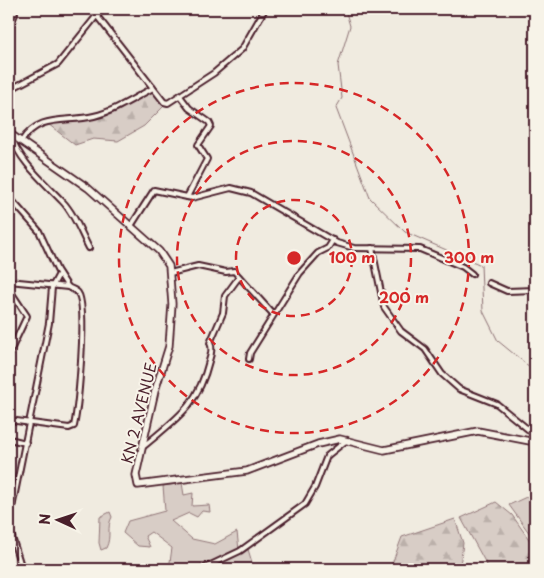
<svg xmlns="http://www.w3.org/2000/svg" width="544" height="578" font-family="'Playpen Sans',sans-serif">
<style>
.grass{fill:#d8cdc6;stroke:#917678}
.forest{fill:url(#forest-firs);stroke:#917678}
.lines{fill:none;stroke-linecap:round;stroke-linejoin:round}
.stream{stroke:#8b6f72;stroke-width:1}
.street-casing{stroke:#4a1f2b;stroke-width:8}
.secondary-casing{stroke:#4a1f2b;stroke-width:9}
.street{stroke:#f7f3e8;stroke-width:4}
.secondary{stroke:#f7f3e8;stroke-width:5.5}
.ring{fill:none;stroke:#d62828;stroke-width:2.5;stroke-dasharray:9 6}
.labels{text-anchor:middle;dominant-baseline:central;stroke-width:4;stroke-linejoin:round;paint-order:stroke}
.street-label{font-size:15px;fill:#4a1f2b;stroke:#f7f3e8}
.centre{fill:#d62828;stroke:#f7f3e8;stroke-width:2.5}
.ring-label{font-size:15px;text-anchor:middle;font-weight:bold;fill:#d62828;stroke:#f7f3e8;stroke-width:4;stroke-linejoin:round;paint-order:stroke}
</style>
<defs>
<pattern id="forest-firs" width="22" height="20" patternUnits="userSpaceOnUse" patternTransform="scale(1.25)"><rect width="22" height="20" fill="#d8cdc6"/><path d="M5 1l3.5 6h-7zM16 11l3.5 6h-7z" fill="#bbb0aa"/></pattern>
</defs>
<rect width="100%" height="100%" fill="#f0ebe0"/>
<filter id="ink" filterUnits="userSpaceOnUse"><feTurbulence type="fractalNoise" baseFrequency=".02" numOctaves="2"/><feDisplacementMap in="SourceGraphic" scale="10" xChannelSelector="R" yChannelSelector="G"/><feConvolveMatrix kernelMatrix="1 2 1 2 8 2 1 2 1" color-interpolation-filters="sRGB"/></filter>
<g filter="url(#ink)">
<!-- grass -->
<g class="grass">
<path d="M182 483 184 495 193 493 192 506 209 505 210 512 202 511 197 517 189 513 171 521 192 539 215 544 237 532 239 550 247 546 254 569H169L172 548 151 532 145 536 150 547 138 546 123 533 128 521 165 511 163 486Z"/>
<path d="M535 493V541L509 505Z"/>
<path d="M110 512 112 517C106 528 112 536 106 548L101 550 99 543 100 517Z"/>
</g>
<!-- forest -->
<g class="forest">
<path d="M153 90 164 106 144 126 118 141 93 139 75 145 48 124 82 118 94 119Z"/>
<path d="M496 502 512 515 535 548V569H489L461 518Z"/>
<path d="M455 519 463 543 460 566 462 569H390L402 537Z"/>
</g>
<g class="lines">
<!-- stream -->
<path class="stream" d="M345 9 350 26 338 65 342 98 336 108 370 198 405 232 481 265 483 311 498 341 531 368 535 369"/>
<defs>
<g id="street">
<path d="M97 16 164 102 168 103 214 73 242 49 265 9"/>
<path d="M9 29 15 14"/>
<path d="M9 72 13 87"/>
<path d="M9 90 58 64 102 9"/>
<path d="M180 96 189 108 209 122 211 126 198 145 207 159 187 197"/>
<path d="M10 134C20 162 42 180 62 201 74 213 81 233 89 248"/>
<path d="M21 142C39 113 65 123 94 116 115 111 134 98 153 88"/>
<path d="M9 197 39 231 57 270 68 287"/>
<path d="M131 226 154 190 192 198 231 188 251 193 337 243 354 248 420 249 463 267 472 274"/>
<path d="M372 248 384 307 401 331 425 349 442 374 459 389 497 404 535 435"/>
<path d="M170 273 198 266 226 272 234 271 273 314"/>
<path d="M9 281 68 287C71 289 76 290 78 293 88 306 78 407 74 426L69 428 9 420"/>
<path d="M489 283 507 291 535 290"/>
<path d="M9 289 27 316 9 354"/>
<path d="M249 359 250 353 300 273 318 253 328 248 333 240"/>
<path d="M9 439 26 443"/>
<path d="M144 446C177 418 198 406 209 361 211 355 213 348 210 343L223 313 225 296 239 277"/>
<path d="M22 569 10 531V518L49 323 52 287 59 274"/>
<path d="M202 569 240 551 305 504 315 487 327 456 347 440"/>
</g>
<path id="secondary" d="M9 133 88 188 159 251 169 266 172 304 169 346 155 391 136 475 138 485 247 471 318 444 340 439 384 450 478 431 535 442"/>
</defs>
<!-- street casing -->
<use href="#street" class="street-casing"/>
<!-- secondary casing -->
<use href="#secondary" class="secondary-casing"/>
<!-- street -->
<use href="#street" class="street"/>
<!-- secondary -->
<use href="#secondary" class="secondary"/>
</g>
</g>
<!-- distance rings -->
<g class="ring">
<circle cx="294" cy="258" r="58"/>
<circle cx="294" cy="258" r="117"/>
<circle cx="294" cy="258" r="175"/>
</g>
<g class="labels">
<!-- street labels -->
<g class="street-label">
<text transform="translate(138 413) rotate(-76)">KN 2 AVENUE</text>
</g>
</g>
<circle cx="294" cy="258" r="8" class="centre"/>
<g class="ring-label">
<text x="352" y="263">100 m</text>
<text x="469" y="263">300 m</text>
<text x="404" y="303">200 m</text>
</g>
<!-- margin -->
<rect width="544" height="578" fill="none" stroke="#f7f3e8" stroke-width="30"/>
<rect x="15" y="15" width="514" height="548" fill="none" stroke="#4a1f2b" stroke-width="2" filter="url(#ink)"/>
<!-- north arrow -->
<g transform="translate(58 520) rotate(273)" stroke="#f7f3e8" stroke-width="4" paint-order="stroke">
<path d="M0-4L9 19L0 12L-9 19Z" fill="#4a1f2b"/>
<text y="-8" font-size="14" font-weight="bold" text-anchor="middle" fill="#4a1f2b">N</text>
</g>
</svg>
